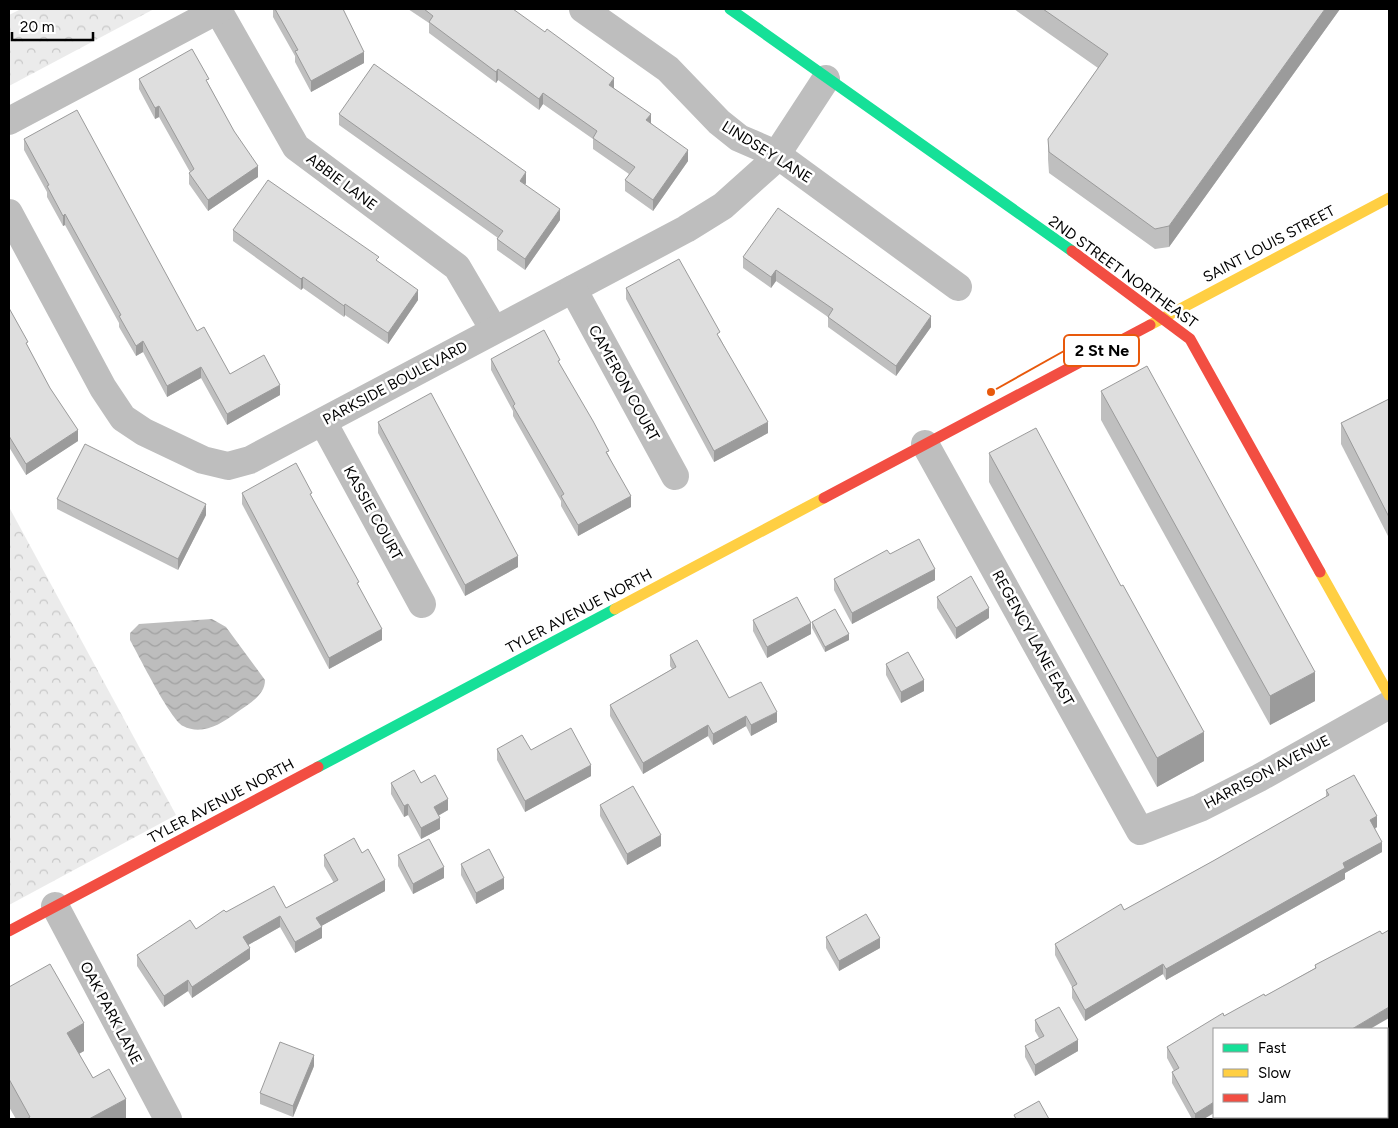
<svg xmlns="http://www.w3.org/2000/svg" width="1398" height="1128" font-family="Figtree,sans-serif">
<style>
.forest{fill:url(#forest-crowns)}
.water{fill:url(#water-waves)}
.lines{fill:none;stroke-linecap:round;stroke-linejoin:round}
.street{stroke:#bebebe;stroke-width:28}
.fast{stroke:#16e098;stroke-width:11}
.slow{stroke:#ffcf43;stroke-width:11}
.jam{stroke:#f24e42;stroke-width:11}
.wall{fill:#bfbfbf}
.shaded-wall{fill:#9b9b9b}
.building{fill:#dedede;stroke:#9b9b9b}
.labels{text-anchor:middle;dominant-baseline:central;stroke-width:5;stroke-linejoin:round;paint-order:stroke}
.street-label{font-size:15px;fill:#000;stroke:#fff}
.leader{fill:none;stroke:#e8590c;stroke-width:2}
.callout-dot{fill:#e8590c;stroke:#fff;stroke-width:2}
.callout{fill:#fff;stroke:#e8590c;stroke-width:2}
.callout-label{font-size:16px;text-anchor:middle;font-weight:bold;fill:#000}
</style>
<defs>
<pattern id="forest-crowns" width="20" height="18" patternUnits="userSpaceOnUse" patternTransform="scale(1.25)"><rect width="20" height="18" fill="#ebebeb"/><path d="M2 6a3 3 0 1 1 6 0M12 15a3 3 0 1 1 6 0" fill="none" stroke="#c8c8c8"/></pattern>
<pattern id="water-waves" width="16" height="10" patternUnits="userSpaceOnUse" patternTransform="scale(1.25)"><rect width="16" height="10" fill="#bdbdbd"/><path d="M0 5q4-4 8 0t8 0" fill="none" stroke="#a1a1a1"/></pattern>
</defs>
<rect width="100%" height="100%" fill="#fff"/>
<!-- forest -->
<g class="forest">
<path d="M21 9H154L9 86V15Z"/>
<path d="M9 507 176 815 9 905Z"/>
</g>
<!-- water -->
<path class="water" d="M212 619 226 627 265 680C265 696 248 704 236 713 221 724 202 736 183 726 170 719 139 656 130 640V633L139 624Z"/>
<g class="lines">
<!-- street -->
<g class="street">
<path d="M583 9 668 69 719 122 739 138 776 154 958 287"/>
<path d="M218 10 296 147 457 267 494 330"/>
<path d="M9 121 220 9"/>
<path d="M9 213 103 388 123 418 144 432 203 460 228 466 250 460 686 229 723 206 771 163 826 79"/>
<path d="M573 289 675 476"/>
<path d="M323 422 422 604"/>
<path d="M925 444 1140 831 1200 808 1259 778 1389 705"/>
<path d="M55 906 168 1119"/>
<path d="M1387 1087 1389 1086"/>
<path d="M1328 1119 1332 1117"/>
</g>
<!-- fast -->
<g class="fast">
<path d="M730 9 1072 251"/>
<path d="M318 767 615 609"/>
</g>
<!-- slow -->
<g class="slow">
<path d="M1150 325 1389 198"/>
<path d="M1320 572 1389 695"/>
<path d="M615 609 824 498"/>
</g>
<!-- jam -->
<g class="jam">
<path d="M1072 251 1190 339 1320 572"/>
<path d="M824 498 1150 325"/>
<path d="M9 931 318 767"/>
</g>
</g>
<!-- wall -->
<g class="wall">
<path d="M273 9H343L364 63 311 92 295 62V56L273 17Z"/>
<path d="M408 9H513L614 88 651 123 688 161 653 211 625 191V180L629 174 593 149V139L543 104 539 110 498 80 496 83 429 33V23Z"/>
<path d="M1014 9H1340L1169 247 1155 249 1049 173 1048 159V139L1098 68Z"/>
<path d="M139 79 209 85 258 177 208 211 189 184V173L190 172 159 117 155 119 139 89Z"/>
<path d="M339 114 526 183 525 185 560 220 525 270 497 250V239L498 238 339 125Z"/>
<path d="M24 139 197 331 230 374 280 395 227 425 201 378 167 397 143 352 136 356 119 327V323L65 225 63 226 47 197V192L24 150Z"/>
<path d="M233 230 379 262 418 300 388 344 345 315 344 317 303 288 301 290 233 241Z"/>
<path d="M743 257 931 327 896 376 828 327V317L776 281 771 288 743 268Z"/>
<path d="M626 288 720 338 768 433 714 462 626 299Z"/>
<path d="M9 308 28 347 78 441 26 475 9 447Z"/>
<path d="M491 359 560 365 609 456 631 507 578 536 561 506V501L513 416V411L491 370Z"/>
<path d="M1101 391 1315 701 1270 725 1101 420Z"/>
<path d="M1389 399V538L1341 444V423Z"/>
<path d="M378 422 518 567 465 596 378 433Z"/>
<path d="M989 453 1204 761 1157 787 989 482Z"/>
<path d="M242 493 312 498 359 587 382 640 329 669 242 504Z"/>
<path d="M57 499 206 515 178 570 57 509Z"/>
<path d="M890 554 935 580 852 624 834 590V579Z"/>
<path d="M937 597 989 618 956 639 937 608Z"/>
<path d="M753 620 811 634 767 658 753 631Z"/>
<path d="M812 622 849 640 825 652 812 628Z"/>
<path d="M670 655 729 698 777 722 751 736 746 726 713 745 708 736 643 774 610 716V705L672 669 670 666Z"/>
<path d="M886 664 924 691 901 703 886 675Z"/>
<path d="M497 749 531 750 591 776 525 812 497 760Z"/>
<path d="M391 783H421L448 810 438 816 440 829 421 839 408 815 404 817 391 794Z"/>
<path d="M1326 790 1377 827 1375 829 1382 852 1345 873V879L1166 980 1163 974 1085 1021 1072 998V987L1055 955V944L1124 910 1213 861 1326 797Z"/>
<path d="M600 805 661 846 627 865 600 816Z"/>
<path d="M362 853 385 891 321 926 322 938 295 953 280 927 248 945 250 959 192 998 188 991 164 1007 137 966V955L196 929 226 912 286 908 334 883 324 866V855Z"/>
<path d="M398 855 444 878 413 894 398 866Z"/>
<path d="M461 864 504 889 476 904 461 875Z"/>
<path d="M1380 931 1214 1029 1204 1119H1192L1172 1083V1072L1174 1071 1167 1058V1047L1224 1016 1265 996 1315 968V965Z"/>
<path d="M826 937 880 948 839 971 826 948Z"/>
<path d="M9 987 84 1051 79 1054 93 1078 126 1119H16L9 1107Z"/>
<path d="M1035 1020 1078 1051 1035 1076 1025 1057V1046L1039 1038 1035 1031Z"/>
<path d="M314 1066 293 1117 260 1104V1093Z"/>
</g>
<!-- shaded-wall -->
<g class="shaded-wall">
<path d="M1325 9H1340L1169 247V226Z"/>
<path d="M364 52V63L311 92V81Z"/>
<path d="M498 69V80L496 83V72Z"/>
<path d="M614 78V89L609 85Z"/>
<path d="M543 93V104L539 110V99Z"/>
<path d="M159 106V117L155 119V108Z"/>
<path d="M651 114V124L646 120Z"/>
<path d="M688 150V161L653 211V200Z"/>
<path d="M258 166V177L208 211V200Z"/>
<path d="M526 172V183L520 192V181Z"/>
<path d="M560 209V220L525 270V259Z"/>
<path d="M65 214V225L63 226V216Z"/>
<path d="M776 270V281L771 288V277Z"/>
<path d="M303 277V288L301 290V279Z"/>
<path d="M418 290V300L388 344V333Z"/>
<path d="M345 304V315L344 317V306Z"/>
<path d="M931 316V327L896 376V366Z"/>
<path d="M143 341V352L136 356V346Z"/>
<path d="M201 367V378L167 397V386Z"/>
<path d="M280 385V395L227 425V414Z"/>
<path d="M768 422V433L714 462V451Z"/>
<path d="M78 430V441L26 475V464Z"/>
<path d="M631 496V507L578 536V525Z"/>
<path d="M206 504V515L178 570V559Z"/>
<path d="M518 556V567L465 596V585Z"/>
<path d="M935 569V580L852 624V613Z"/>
<path d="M989 608V618L956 639V628Z"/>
<path d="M811 623V634L767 658V647Z"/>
<path d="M382 629V640L329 669V658Z"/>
<path d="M849 634V640L825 652V647Z"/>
<path d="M1315 672V701L1270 725V696Z"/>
<path d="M924 680V691L901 703V692Z"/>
<path d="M777 712V722L751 736V725Z"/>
<path d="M746 716V726L713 745V734Z"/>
<path d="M708 725V736L643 774V763Z"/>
<path d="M1204 732V761L1157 787V758Z"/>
<path d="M591 765V776L525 812V801Z"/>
<path d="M448 799V810L434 818V807Z"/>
<path d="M408 804V815L404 817V806Z"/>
<path d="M1377 816V827L1370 831V820Z"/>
<path d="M440 818V829L421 839V828Z"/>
<path d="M661 835V846L627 865V854Z"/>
<path d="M1382 842V852L1345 873V879L1166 980V969L1343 863Z"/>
<path d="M444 867V878L413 894V884Z"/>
<path d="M504 878V889L476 904V893Z"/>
<path d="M385 880V891L316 929V918Z"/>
<path d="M280 916V927L243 948V937Z"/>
<path d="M322 927V938L295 953V942Z"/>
<path d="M880 938V948L839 971V961Z"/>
<path d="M250 948V959L192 998V987Z"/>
<path d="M1163 964V974L1085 1021V1010Z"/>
<path d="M188 980V991L164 1007V996Z"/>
<path d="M1389 1007V1018L1370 1029H1352Z"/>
<path d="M84 1023V1051L67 1060V1033Z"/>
<path d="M1078 1040V1051L1035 1076V1065Z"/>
<path d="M314 1055V1066L293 1117V1106Z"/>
<path d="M126 1099V1119H89Z"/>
<path d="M1214 1102V1113L1204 1119H1195V1114Z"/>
</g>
<!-- building -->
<g class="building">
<path d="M275 9H343L364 52 311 81 295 51 298 50Z"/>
<path d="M424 9H513L545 32 547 29 614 78 609 85 651 114 646 120 688 150 653 200 625 180 635 167 593 138 597 131 543 93 539 99 498 69 496 72 429 22 433 16Z"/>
<path d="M1043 9H1325L1169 226 1155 229 1049 152 1048 139 1108 54Z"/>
<path d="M192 49 209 79 206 80 234 131 258 166 208 200 189 173 194 169 159 106 155 108 139 79Z"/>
<path d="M374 64 526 172 520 181 560 209 525 259 497 239 503 231 339 114Z"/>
<path d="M77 110 197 331 204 327 230 374 264 355 280 385 227 414 201 367 167 386 143 341 136 346 119 316 121 315 65 214 63 216 47 186 49 185 24 139Z"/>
<path d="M268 180 379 257 376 260 418 290 388 333 345 304 344 306 303 277 301 279 233 230Z"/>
<path d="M778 208 931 316 896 366 828 317 833 309 776 270 771 277 743 257Z"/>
<path d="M679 259 720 332 717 334 768 422 714 451 626 288Z"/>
<path d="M9 308 28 342 26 343 50 388 78 430 26 464 9 436Z"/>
<path d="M544 330 560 360 558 361 593 421 609 451 606 452 631 496 578 525 561 496 564 494 513 406 515 404 491 359Z"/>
<path d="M1147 366 1315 672 1270 696 1101 391Z"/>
<path d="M431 393 518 556 465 585 378 422Z"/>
<path d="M1389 399V517L1341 423Z"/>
<path d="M1036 428 1121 586 1123 585 1204 732 1157 758 989 453Z"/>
<path d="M85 444 206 504 178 559 57 499Z"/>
<path d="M296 463 312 493 310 494 359 582 357 583 382 629 329 658 242 493Z"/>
<path d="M919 539 935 569 852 613 834 579 887 550 890 554Z"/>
<path d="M971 576 989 608 956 628 937 597Z"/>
<path d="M797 597 811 623 767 647 753 620Z"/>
<path d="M835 609 849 634 825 647 812 622Z"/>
<path d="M697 640 729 698 761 682 777 712 751 725 746 716 713 734 708 725 643 763 610 705 676 667 670 655Z"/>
<path d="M908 652 924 680 901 692 886 664Z"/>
<path d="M571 728 591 765 525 801 497 749 522 735 531 750Z"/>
<path d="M414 770 421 783 435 775 448 799 434 807 440 818 421 828 408 804 404 806 391 783Z"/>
<path d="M1354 775 1377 816 1370 820 1382 842 1343 863 1345 868 1166 969 1163 964 1085 1010 1072 987 1077 984 1055 944 1121 904 1124 910 1213 861 1329 795 1326 790Z"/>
<path d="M633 786 661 835 627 854 600 805Z"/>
<path d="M354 838 362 853 368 849 385 880 316 918 322 927 295 942 280 916 243 937 250 948 192 987 188 980 164 996 137 955 190 920 196 929 224 910 226 912 274 886 286 908 338 880 324 855Z"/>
<path d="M429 839 444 867 413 884 398 855Z"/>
<path d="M489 849 504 878 476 893 461 864Z"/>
<path d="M866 914 880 938 839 961 826 937Z"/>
<path d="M1389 930V1007L1352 1029H1214V1102L1195 1114 1172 1072 1179 1068 1167 1047 1223 1013 1224 1016 1264 994 1265 996 1316 968 1315 965 1380 931 1382 934Z"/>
<path d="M50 964 84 1023 67 1033 93 1078 109 1069 126 1099 89 1119H27L30 1117 9 1079V987Z"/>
<path d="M1059 1007 1078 1040 1035 1065 1025 1046 1044 1036 1035 1020Z"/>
<path d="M280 1042 314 1055 293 1106 260 1093Z"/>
<path d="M1039 1101 1049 1119H1016L1014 1115Z"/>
</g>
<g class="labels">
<!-- street labels -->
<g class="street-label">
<text transform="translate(767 152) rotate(32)">LINDSEY LANE</text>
<text transform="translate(342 182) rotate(37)">ABBIE LANE</text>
<text transform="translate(1269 244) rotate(-28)">SAINT LOUIS STREET</text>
<text transform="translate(1123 272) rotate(36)">2ND STREET NORTHEAST</text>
<text transform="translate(395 383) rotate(-28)">PARKSIDE BOULEVARD</text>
<text transform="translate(624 383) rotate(61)">CAMERON COURT</text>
<text transform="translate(373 513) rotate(61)">KASSIE COURT</text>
<text transform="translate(579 611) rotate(-28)">TYLER AVENUE NORTH</text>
<text transform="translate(1033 638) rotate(61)">REGENCY LANE EAST</text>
<text transform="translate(1267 772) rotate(-28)">HARRISON AVENUE</text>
<text transform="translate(221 801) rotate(-28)">TYLER AVENUE NORTH</text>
<text transform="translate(111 1013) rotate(62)">OAK PARK LANE</text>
</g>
</g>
<!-- callouts -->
<path class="leader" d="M991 392L1064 351"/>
<circle class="callout-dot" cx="991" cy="392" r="5"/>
<rect class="callout" x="1064" y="335" width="75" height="31" rx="5"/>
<g class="callout-label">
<text x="1102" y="356">2 St Ne</text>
</g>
<!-- border -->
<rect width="1398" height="1128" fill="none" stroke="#000000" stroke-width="20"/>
<!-- legend -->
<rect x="1213" y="1028" width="175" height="90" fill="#ffffff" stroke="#999999"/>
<rect x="1223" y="1044" width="25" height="8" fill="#16e098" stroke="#999999"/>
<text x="1258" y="1053" font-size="15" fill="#000000">Fast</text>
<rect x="1223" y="1069" width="25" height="8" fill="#ffcf43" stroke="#999999"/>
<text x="1258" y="1078" font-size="15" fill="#000000">Slow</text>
<rect x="1223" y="1094" width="25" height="8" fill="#f24e42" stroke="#999999"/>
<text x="1258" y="1103" font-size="15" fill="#000000">Jam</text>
<!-- scale -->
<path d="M12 32v8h81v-8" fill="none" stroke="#000000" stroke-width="2.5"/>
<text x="20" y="32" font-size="15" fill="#000000" stroke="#ffffff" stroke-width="4" paint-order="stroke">20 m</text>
</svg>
